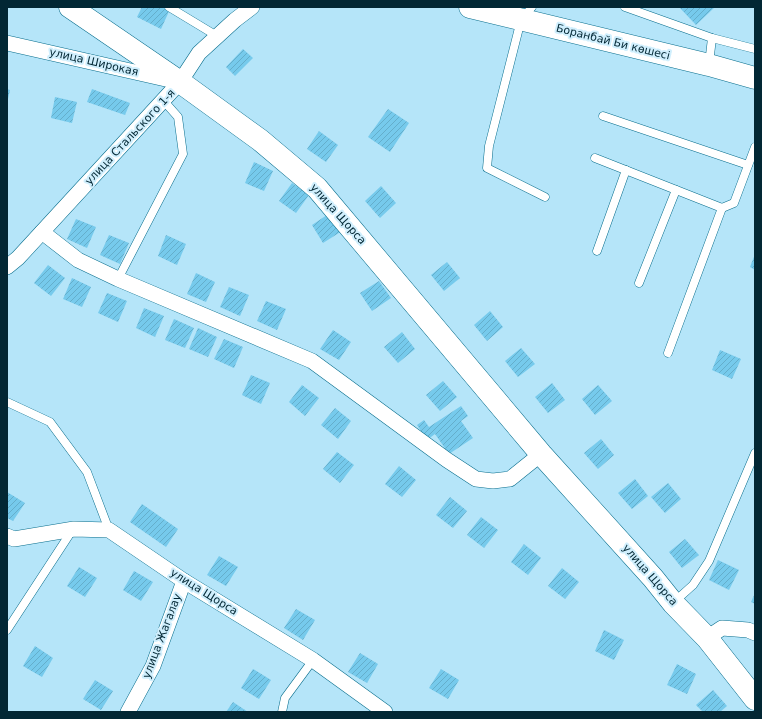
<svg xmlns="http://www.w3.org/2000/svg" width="762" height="719" font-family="'DejaVu Sans',sans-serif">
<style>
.building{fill:url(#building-hatch)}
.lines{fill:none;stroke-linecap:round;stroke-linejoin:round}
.lane-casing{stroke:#086e8d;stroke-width:9}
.street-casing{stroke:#086e8d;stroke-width:16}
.secondary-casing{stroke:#086e8d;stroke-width:23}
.lane{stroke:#fff;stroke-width:8}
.street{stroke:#fff;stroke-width:15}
.secondary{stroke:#fff;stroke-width:22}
.labels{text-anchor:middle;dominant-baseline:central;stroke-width:4;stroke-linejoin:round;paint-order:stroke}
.street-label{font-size:11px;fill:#022734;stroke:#d0effd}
</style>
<defs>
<pattern id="building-hatch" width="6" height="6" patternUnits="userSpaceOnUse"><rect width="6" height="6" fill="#76caec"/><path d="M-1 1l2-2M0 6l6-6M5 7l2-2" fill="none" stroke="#64aecb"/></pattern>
</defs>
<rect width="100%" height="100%" fill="#b5e5f9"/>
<!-- building -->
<g class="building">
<path d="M142 7H171L161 29 137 17Z"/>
<path d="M679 7H715L696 25Z"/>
<path d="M243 49 253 58 235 76 226 67Z"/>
<path d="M7 89 10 90 8 99 7 98Z"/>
<path d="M92 89 130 103 125 115 87 102Z"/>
<path d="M55 97 77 102 72 123 51 118Z"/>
<path d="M388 109 409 123 390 152 368 137Z"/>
<path d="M319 131 338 145 326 162 307 149Z"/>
<path d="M254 162 273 171 264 191 245 183Z"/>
<path d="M292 183 309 195 296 213 279 201Z"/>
<path d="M381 186 396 203 380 218 365 201Z"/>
<path d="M330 213 342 231 323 243 312 225Z"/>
<path d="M76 219 96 227 87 248 67 239Z"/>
<path d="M109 235 129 243 120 264 100 255Z"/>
<path d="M166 235 186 244 177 265 158 256Z"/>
<path d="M755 254V270L750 267Z"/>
<path d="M447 262 460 278 444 291 431 275Z"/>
<path d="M48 265 65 278 51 296 34 283Z"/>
<path d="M196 273 215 282 206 302 187 294Z"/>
<path d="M72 278 91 287 82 307 63 299Z"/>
<path d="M379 281 391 298 372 311 360 293Z"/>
<path d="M229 287 249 295 240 316 220 307Z"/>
<path d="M107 293 127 301 118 322 98 313Z"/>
<path d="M266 301 286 309 277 330 257 321Z"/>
<path d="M144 308 164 316 155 337 136 328Z"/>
<path d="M490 311 503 327 487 341 474 325Z"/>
<path d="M174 319 194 328 185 348 165 340Z"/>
<path d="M198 328 217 337 208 357 189 349Z"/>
<path d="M333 330 351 342 339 360 320 349Z"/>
<path d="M402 332 415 349 398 363 384 347Z"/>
<path d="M224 339 243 347 234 368 214 359Z"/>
<path d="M521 348 535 364 518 377 505 361Z"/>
<path d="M720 350 741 359 732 379 712 370Z"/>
<path d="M251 375 270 383 261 404 242 395Z"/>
<path d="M443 381 457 397 440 411 426 395Z"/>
<path d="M552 383 565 400 548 413 535 397Z"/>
<path d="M302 385 319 398 305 416 289 402Z"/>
<path d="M598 385 612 401 595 415 582 399Z"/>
<path d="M461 406 468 416 461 421 473 438 449 454 435 434 427 440 417 425 424 420 429 427Z"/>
<path d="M335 408 351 421 338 439 321 425Z"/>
<path d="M601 439 614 455 598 469 584 453Z"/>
<path d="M337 452 354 465 340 483 323 469Z"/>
<path d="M399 466 416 480 402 497 385 484Z"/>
<path d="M635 479 648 496 632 509 618 493Z"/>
<path d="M668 483 681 499 665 513 651 497Z"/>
<path d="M7 492 25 503 13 521 7 518Z"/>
<path d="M450 497 467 511 453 528 436 515Z"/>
<path d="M142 504 178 529 166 547 130 522Z"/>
<path d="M481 517 498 530 484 548 467 535Z"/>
<path d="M685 539 699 555 682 568 669 552Z"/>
<path d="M524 544 541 558 528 575 511 562Z"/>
<path d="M219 556 238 567 226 586 207 575Z"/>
<path d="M718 560 739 570 729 590 709 580Z"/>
<path d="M79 567 97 578 85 597 67 586Z"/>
<path d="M562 568 579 582 565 599 548 586Z"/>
<path d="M134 571 153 582 141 601 123 590Z"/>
<path d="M755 593V604L751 602Z"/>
<path d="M296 609 315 620 303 640 284 628Z"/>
<path d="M604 630 624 640 614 660 595 651Z"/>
<path d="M35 646 53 658 42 677 23 666Z"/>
<path d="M360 653 378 664 367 683 348 672Z"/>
<path d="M677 664 696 674 687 694 667 685Z"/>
<path d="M253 669 271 680 259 699 241 688Z"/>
<path d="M441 669 459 680 448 699 429 688Z"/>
<path d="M95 680 113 691 101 710 83 699Z"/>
<path d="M713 690 727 706 720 712H703L696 705Z"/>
<path d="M233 702 248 712H226Z"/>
</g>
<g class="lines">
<defs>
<g id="lane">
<path d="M169 7 217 36"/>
<path d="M532 7 521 20 489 146 487 168 545 197"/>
<path d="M625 7 712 38 709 64"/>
<path d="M712 38 755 49"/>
<path d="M603 116 748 165"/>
<path d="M595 158 722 208"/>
<path d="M597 251 626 170"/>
<path d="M118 279 183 154 178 117 163 100"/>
<path d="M639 283 676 190"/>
<path d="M668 353 722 208 734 203 755 147"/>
<path d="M7 402 50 422 87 472 109 530"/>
<path d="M673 603 693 585 709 561 755 453"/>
<path d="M7 630 73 529"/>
<path d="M282 712 285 698 313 660"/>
</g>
<g id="street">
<path d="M7 43 170 80"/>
<path d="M42 232 78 260 118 279 312 361 447 460 476 479 493 481 510 479 541 454"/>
<path d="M7 267 18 258 180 82 199 53 235 20 252 7"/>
<path d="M7 536 14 539 74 529 109 530 184 581 313 660 385 712"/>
<path d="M707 638 722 628 748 630 755 633"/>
<path d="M128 712 153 666 184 581"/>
</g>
<g id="secondary">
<path d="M70 7 180 82 260 140 317 188 541 454 653 578 673 603 707 638 755 699"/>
<path d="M470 7 709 65 755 78"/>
</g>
</defs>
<!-- lane casing -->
<use href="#lane" class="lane-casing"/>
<!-- street casing -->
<use href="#street" class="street-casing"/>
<!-- secondary casing -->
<use href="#secondary" class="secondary-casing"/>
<!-- lane -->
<use href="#lane" class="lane"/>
<!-- street -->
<use href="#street" class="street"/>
<!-- secondary -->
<use href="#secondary" class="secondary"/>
</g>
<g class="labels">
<!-- street labels -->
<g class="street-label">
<text transform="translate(613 42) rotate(14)">Боранбай Би көшесі</text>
<text transform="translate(94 62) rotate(13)">улица Широкая</text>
<text transform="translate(130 137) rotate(-47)">улица Стальского 1-я</text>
<text transform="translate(338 214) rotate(48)">улица Щорса</text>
<text transform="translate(650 575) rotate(49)">улица Щорса</text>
<text transform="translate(204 592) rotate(32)">улица Щорса</text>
<text transform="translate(162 636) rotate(-69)">улица Жагалау</text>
</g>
</g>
<!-- border -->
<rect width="762" height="719" fill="none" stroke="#022734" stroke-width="16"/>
</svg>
